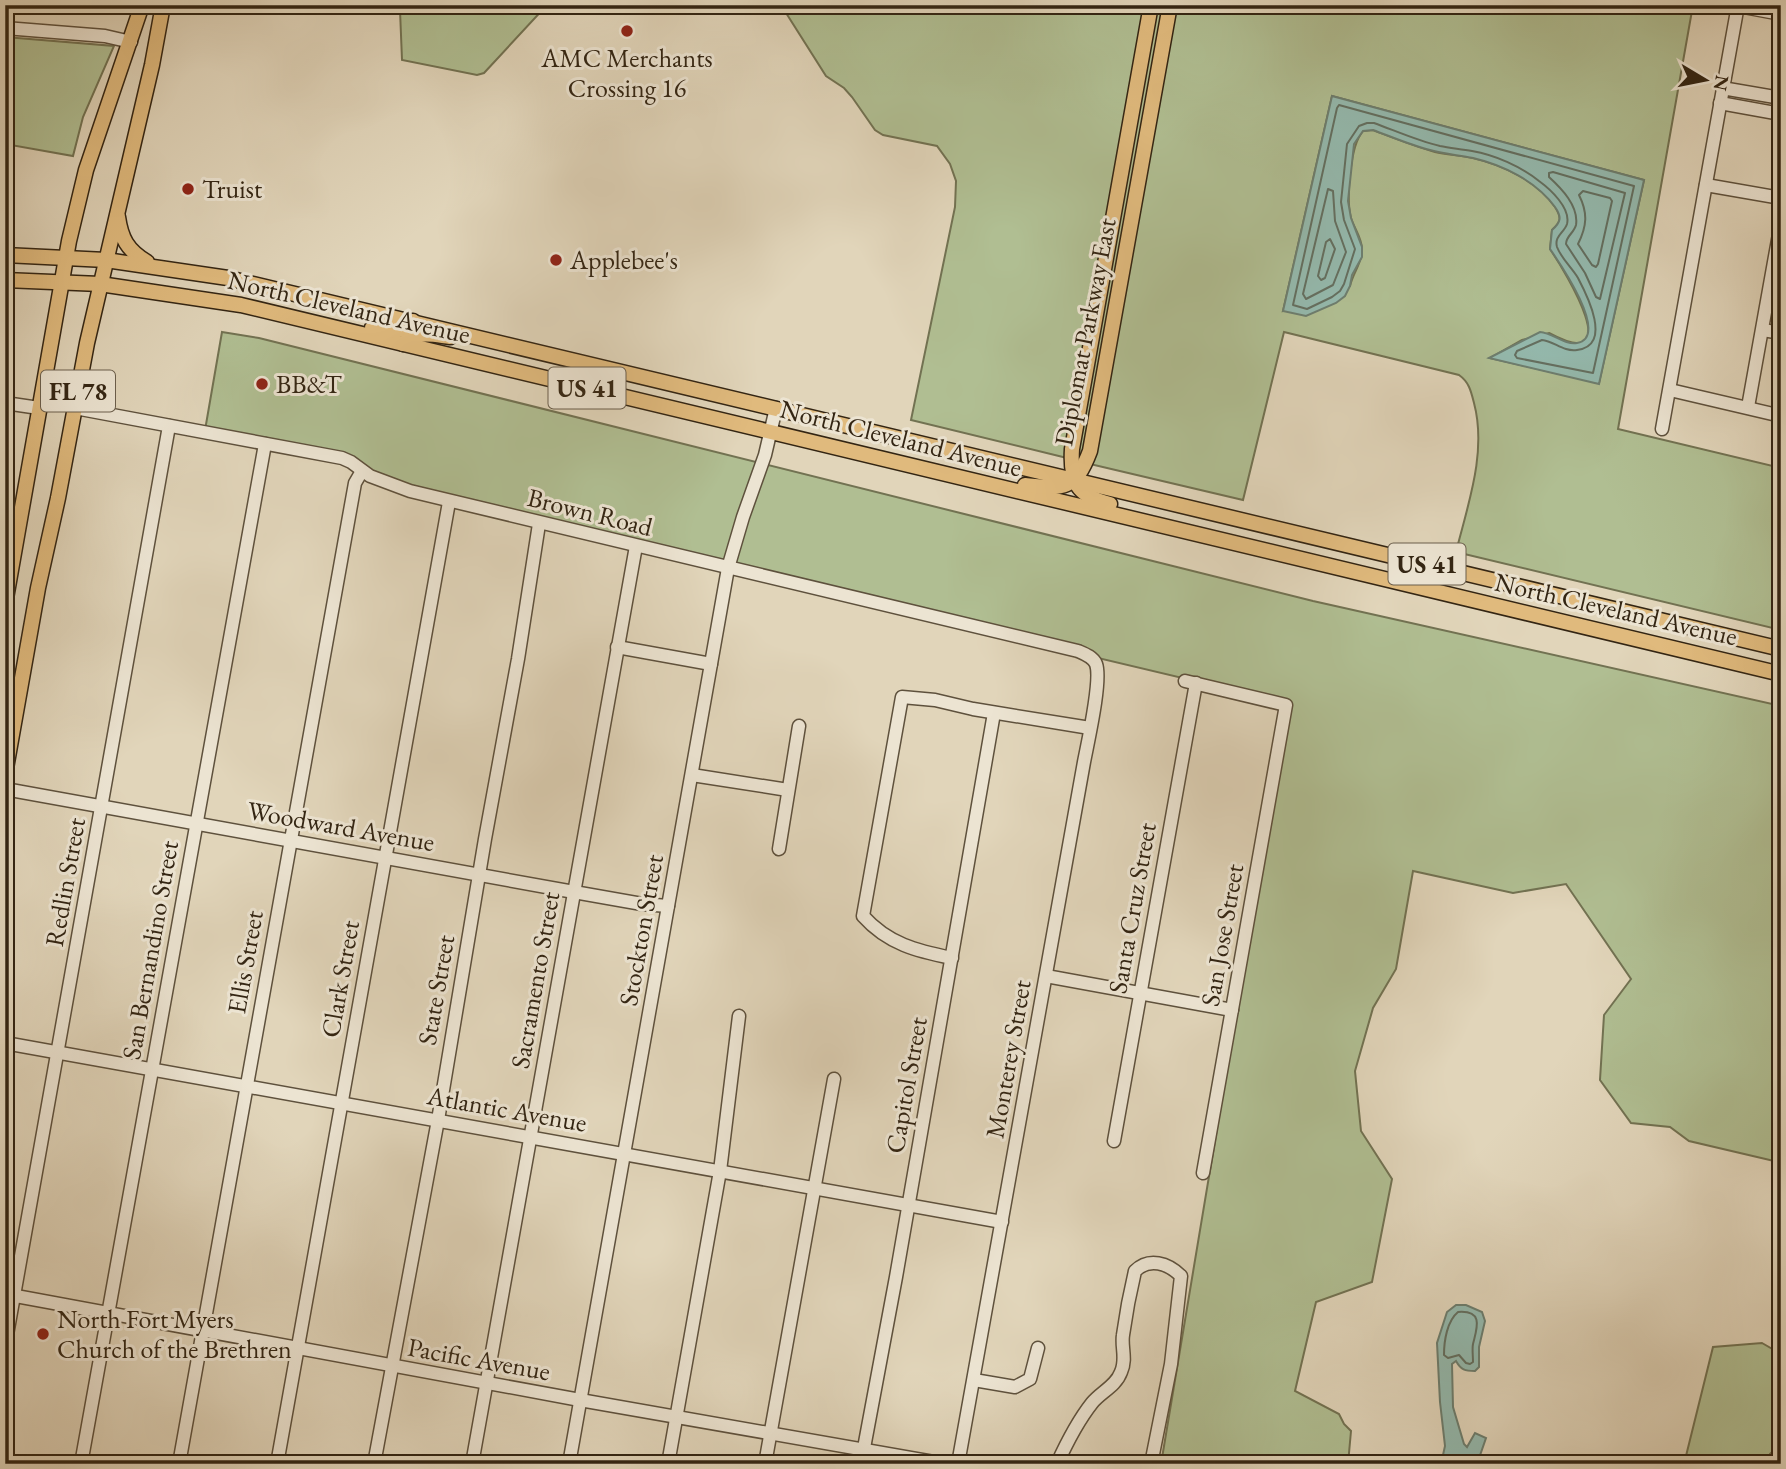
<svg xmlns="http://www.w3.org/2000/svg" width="1786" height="1469" font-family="'EB Garamond',serif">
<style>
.green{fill:#b0be92;stroke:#727252;stroke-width:2;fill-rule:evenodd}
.water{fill:#94b9ad;stroke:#6d7e6f;stroke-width:2}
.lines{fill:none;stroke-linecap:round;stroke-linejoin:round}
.shore{stroke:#646f60;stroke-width:2}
.minor-casing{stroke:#5e513d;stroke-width:15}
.major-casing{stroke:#332513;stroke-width:17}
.minor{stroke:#ece4d2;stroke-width:12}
.major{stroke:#e0ba7d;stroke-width:14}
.poi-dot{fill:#8f2418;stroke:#ece4d2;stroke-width:2.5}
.labels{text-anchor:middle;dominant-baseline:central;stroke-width:6;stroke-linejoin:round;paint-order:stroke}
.shield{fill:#ece4d2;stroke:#6a5e4c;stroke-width:2}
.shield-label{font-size:24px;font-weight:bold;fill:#332513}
.poi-label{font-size:26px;fill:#332513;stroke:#ece4d2;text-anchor:start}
.street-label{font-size:26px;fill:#332513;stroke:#ece4d2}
</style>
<rect width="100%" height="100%" fill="#e1d5ba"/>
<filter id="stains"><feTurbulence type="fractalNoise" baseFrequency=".00286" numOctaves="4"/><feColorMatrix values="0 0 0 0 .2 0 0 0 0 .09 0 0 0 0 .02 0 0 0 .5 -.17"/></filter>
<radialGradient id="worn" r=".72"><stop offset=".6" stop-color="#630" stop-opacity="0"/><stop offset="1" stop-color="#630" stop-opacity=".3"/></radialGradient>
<!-- green -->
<g class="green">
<path d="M374 5H547L484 73 477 75 402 60 400 10Z"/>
<path d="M781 5H1146L1067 458 911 420 955 207 956 181 950 164 937 146 883 135 875 130 852 97 844 88 826 76Z"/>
<path d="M1156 5H1165L1091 422 1081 461 1077 460Z"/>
<path d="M1175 5H1693L1618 429 1781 468V630L1456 552C1468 504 1487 452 1474 403 1471 391 1469 382 1459 375L1284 332 1243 500 1090 464ZM1332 96 1644 180 1599 383 1490 358 1522 340 1549 333C1629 376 1565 271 1550 249L1552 230C1561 222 1562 218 1555 207 1537 181 1503 165 1473 158 1460 155 1447 155 1435 152 1414 146 1394 138 1373 130L1363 131C1350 145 1346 199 1351 218 1354 228 1362 238 1362 249 1363 261 1353 273 1350 286L1283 311Z"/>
<path d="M5 37 114 46 83 117 73 156 5 144Z"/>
<path d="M222 332 259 338 1313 601 1781 706V1109H1777L1774 1161 1689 1141 1670 1127 1631 1123 1600 1080 1604 1015 1631 979 1566 884 1513 893 1413 871 1396 969 1373 1008 1355 1071 1361 1131 1392 1179 1372 1282 1316 1302 1295 1391 1339 1414 1344 1424 1351 1431 1348 1464H1161L1288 703 415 496 341 462 204 436Z"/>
<path d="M1762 1343 1781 1354V1444L1770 1454 1771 1464H1684L1713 1347Z"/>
</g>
<!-- water -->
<g class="water">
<path d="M1332 96 1644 180 1599 384 1489 358 1540 332C1553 333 1564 345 1577 343 1611 337 1559 262 1550 249L1552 230C1561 222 1562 217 1555 207 1536 181 1503 165 1473 158 1458 155 1444 154 1430 150 1410 145 1392 137 1373 130L1363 131 1354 144 1348 201 1351 218 1362 247V257L1352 275 1350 286 1345 296 1336 303 1306 316 1283 311Z"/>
<path d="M1456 1305H1466L1482 1312 1485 1321 1479 1347V1367L1475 1371C1465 1371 1461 1370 1456 1361L1452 1364 1453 1407 1464 1444 1467 1447 1475 1433 1486 1438 1477 1464H1441L1445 1446 1440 1402 1437 1343 1447 1312Z"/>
</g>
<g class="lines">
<!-- shore -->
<g class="shore">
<path d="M1339 105 1634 186 1593 373 1517 358 1515 355 1517 351 1542 340C1554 341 1563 352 1577 350 1613 346 1587 295 1578 278 1572 268 1561 258 1557 247 1554 236 1564 233 1567 224 1571 208 1550 189 1539 181 1520 166 1495 155 1472 151 1461 149 1450 148 1440 146 1418 141 1396 131 1374 123H1367L1359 126 1347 144 1341 202 1344 220 1355 249 1344 284 1340 291 1332 297 1307 309 1293 305 1337 108Z"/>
<path d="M1553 172 1625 193 1600 299 1596 297 1585 273 1566 244C1566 236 1574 233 1576 225 1579 206 1561 188 1549 177V173Z"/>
<path d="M1328 189 1333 191 1335 221 1346 252 1333 285 1306 299 1303 294Z"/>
<path d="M1583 191 1610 198 1612 201 1598 264 1596 267 1592 265 1578 244C1587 226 1588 213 1579 195Z"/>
<path d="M1330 239 1335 249 1325 278 1321 280 1318 276 1326 242Z"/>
<path d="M1458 1312C1484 1310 1477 1328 1473 1344 1472 1349 1473 1356 1473 1362L1470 1364 1466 1363 1459 1355 1448 1358 1444 1355C1444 1341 1447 1321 1458 1312Z"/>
</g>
<defs>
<g id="minor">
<path d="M1738 6 1781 14"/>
<path d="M5 28 105 36 131 42"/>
<path d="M1722 88 1781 98"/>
<path d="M1720 103 1781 114"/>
<path d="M1706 185 1781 198"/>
<path d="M1763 330 1781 333"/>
<path d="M1670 390 1781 416"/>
<path d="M5 403 39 408"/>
<path d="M1748 407 1781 223"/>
<path d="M75 408 342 458 351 462 370 476 410 491 1078 651C1085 654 1093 657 1096 664 1102 680 1088 741 1084 762L958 1464"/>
<path d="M1662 429 1738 5"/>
<path d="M617 647 711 664"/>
<path d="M1185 681 1286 705 1203 1173"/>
<path d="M692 775 788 790"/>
<path d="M5 789 574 892 642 904 668 906"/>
<path d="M779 849 799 726"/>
<path d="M952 958C917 951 888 944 863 916L902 697 935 700 973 709 1090 728"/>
<path d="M1046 976 1232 1010"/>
<path d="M5 1043 1002 1222"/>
<path d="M1114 1141 1196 683"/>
<path d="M5 1294 580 1400 945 1464"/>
<path d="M5 1346 169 426"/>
<path d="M974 1380 1015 1387 1030 1379 1038 1348"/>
<path d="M81 1464 265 444"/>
<path d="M179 1464 355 483 362 471"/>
<path d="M277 1464 449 502"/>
<path d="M374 1464 438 1120 485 839 518 659 539 524"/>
<path d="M472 1464 636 546"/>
<path d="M569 1464 728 568 743 517 765 455 776 408"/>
<path d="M668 1464 720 1171 739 1016"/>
<path d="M765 1464 834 1079"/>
<path d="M861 1464 896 1277 994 713"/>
<path d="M1057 1464C1067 1442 1077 1422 1092 1403 1101 1392 1116 1386 1121 1372 1127 1359 1121 1347 1123 1335 1126 1313 1130 1292 1135 1271 1149 1257 1168 1263 1181 1276L1171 1364 1151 1464"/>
</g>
<g id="major">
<path d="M118 217C121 238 127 250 147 262"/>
<path d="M5 255 106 260 228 278 1781 649"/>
<path d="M5 280 100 284 241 305 1781 674"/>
<path d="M372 328C387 330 403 334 413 321"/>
<path d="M403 344C417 330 433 335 450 337"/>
<path d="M1025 485C1063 489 1075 491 1090 451L1170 5"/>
<path d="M1110 504C1076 496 1070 481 1072 449L1151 5"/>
<path d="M5 604 69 241 86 170 142 5"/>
<path d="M5 774 38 588 58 498 87 343 152 65 163 5"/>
</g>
</defs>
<!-- minor casing -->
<use href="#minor" class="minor-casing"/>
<!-- major casing -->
<use href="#major" class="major-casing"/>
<!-- minor -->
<use href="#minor" class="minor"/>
<!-- major -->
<use href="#major" class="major"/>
</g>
<!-- markers -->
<g class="poi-dot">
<circle cx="627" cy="31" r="7"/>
<circle cx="188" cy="189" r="7"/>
<circle cx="556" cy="260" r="7"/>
<circle cx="262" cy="384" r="7"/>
<circle cx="43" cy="1334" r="7"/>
</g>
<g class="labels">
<!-- shield labels -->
<g class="shield">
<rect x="548.5" y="367.5" width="77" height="41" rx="5"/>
<rect x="41" y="370.5" width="74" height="41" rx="5"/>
<rect x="1388.5" y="543.5" width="77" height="41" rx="5"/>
</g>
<g class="shield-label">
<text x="587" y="388">US 41</text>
<text x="78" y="391">FL 78</text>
<text x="1427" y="564">US 41</text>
</g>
<!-- poi labels -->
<g class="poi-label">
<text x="627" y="58" text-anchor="middle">AMC Merchants<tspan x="627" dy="30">Crossing 16</tspan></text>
<text x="202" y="189">Truist</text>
<text x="570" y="260">Applebee's</text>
<text x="276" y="384">BB&amp;T</text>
<text x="57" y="1319">North Fort Myers<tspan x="57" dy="30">Church of the Brethren</tspan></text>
</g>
<!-- street labels -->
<g class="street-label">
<text transform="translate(349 307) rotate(13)">North Cleveland Avenue</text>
<text transform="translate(1085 332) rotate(-79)">Diplomat Parkway East</text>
<text transform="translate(901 438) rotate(14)">North Cleveland Avenue</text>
<text transform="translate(590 512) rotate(14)">Brown Road</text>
<text transform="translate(1616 609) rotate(13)">North Cleveland Avenue</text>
<text transform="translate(341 826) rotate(10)">Woodward Avenue</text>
<text transform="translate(65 882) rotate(-80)">Redlin Street</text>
<text transform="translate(1132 908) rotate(-80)">Santa Cruz Street</text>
<text transform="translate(641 930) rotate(-80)">Stockton Street</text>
<text transform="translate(1222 935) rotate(-80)">San Jose Street</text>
<text transform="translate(150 950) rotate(-80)">San Bernandino Street</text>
<text transform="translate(245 962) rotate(-80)">Ellis Street</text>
<text transform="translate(340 979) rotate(-80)">Clark Street</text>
<text transform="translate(535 980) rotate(-80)">Sacramento Street</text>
<text transform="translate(436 990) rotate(-80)">State Street</text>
<text transform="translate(1008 1059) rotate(-80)">Monterey Street</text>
<text transform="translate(906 1085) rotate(-80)">Capitol Street</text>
<text transform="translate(507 1109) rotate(10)">Atlantic Avenue</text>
<text transform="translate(479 1359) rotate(10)">Pacific Avenue</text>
</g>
</g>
<!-- margin -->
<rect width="1786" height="1469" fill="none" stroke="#e1d5ba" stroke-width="28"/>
<rect x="7" y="7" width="1772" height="1455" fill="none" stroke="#332513" stroke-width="3.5"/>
<rect x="14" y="14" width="1758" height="1441" fill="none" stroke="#332513" stroke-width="2"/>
<!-- north arrow -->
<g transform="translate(1705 80) rotate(100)" stroke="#ece4d2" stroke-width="5" paint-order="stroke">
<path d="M0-5L12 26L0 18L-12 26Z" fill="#332513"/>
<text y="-10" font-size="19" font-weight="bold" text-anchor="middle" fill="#332513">N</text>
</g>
<rect width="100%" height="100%" filter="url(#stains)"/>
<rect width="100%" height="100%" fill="url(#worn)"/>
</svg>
